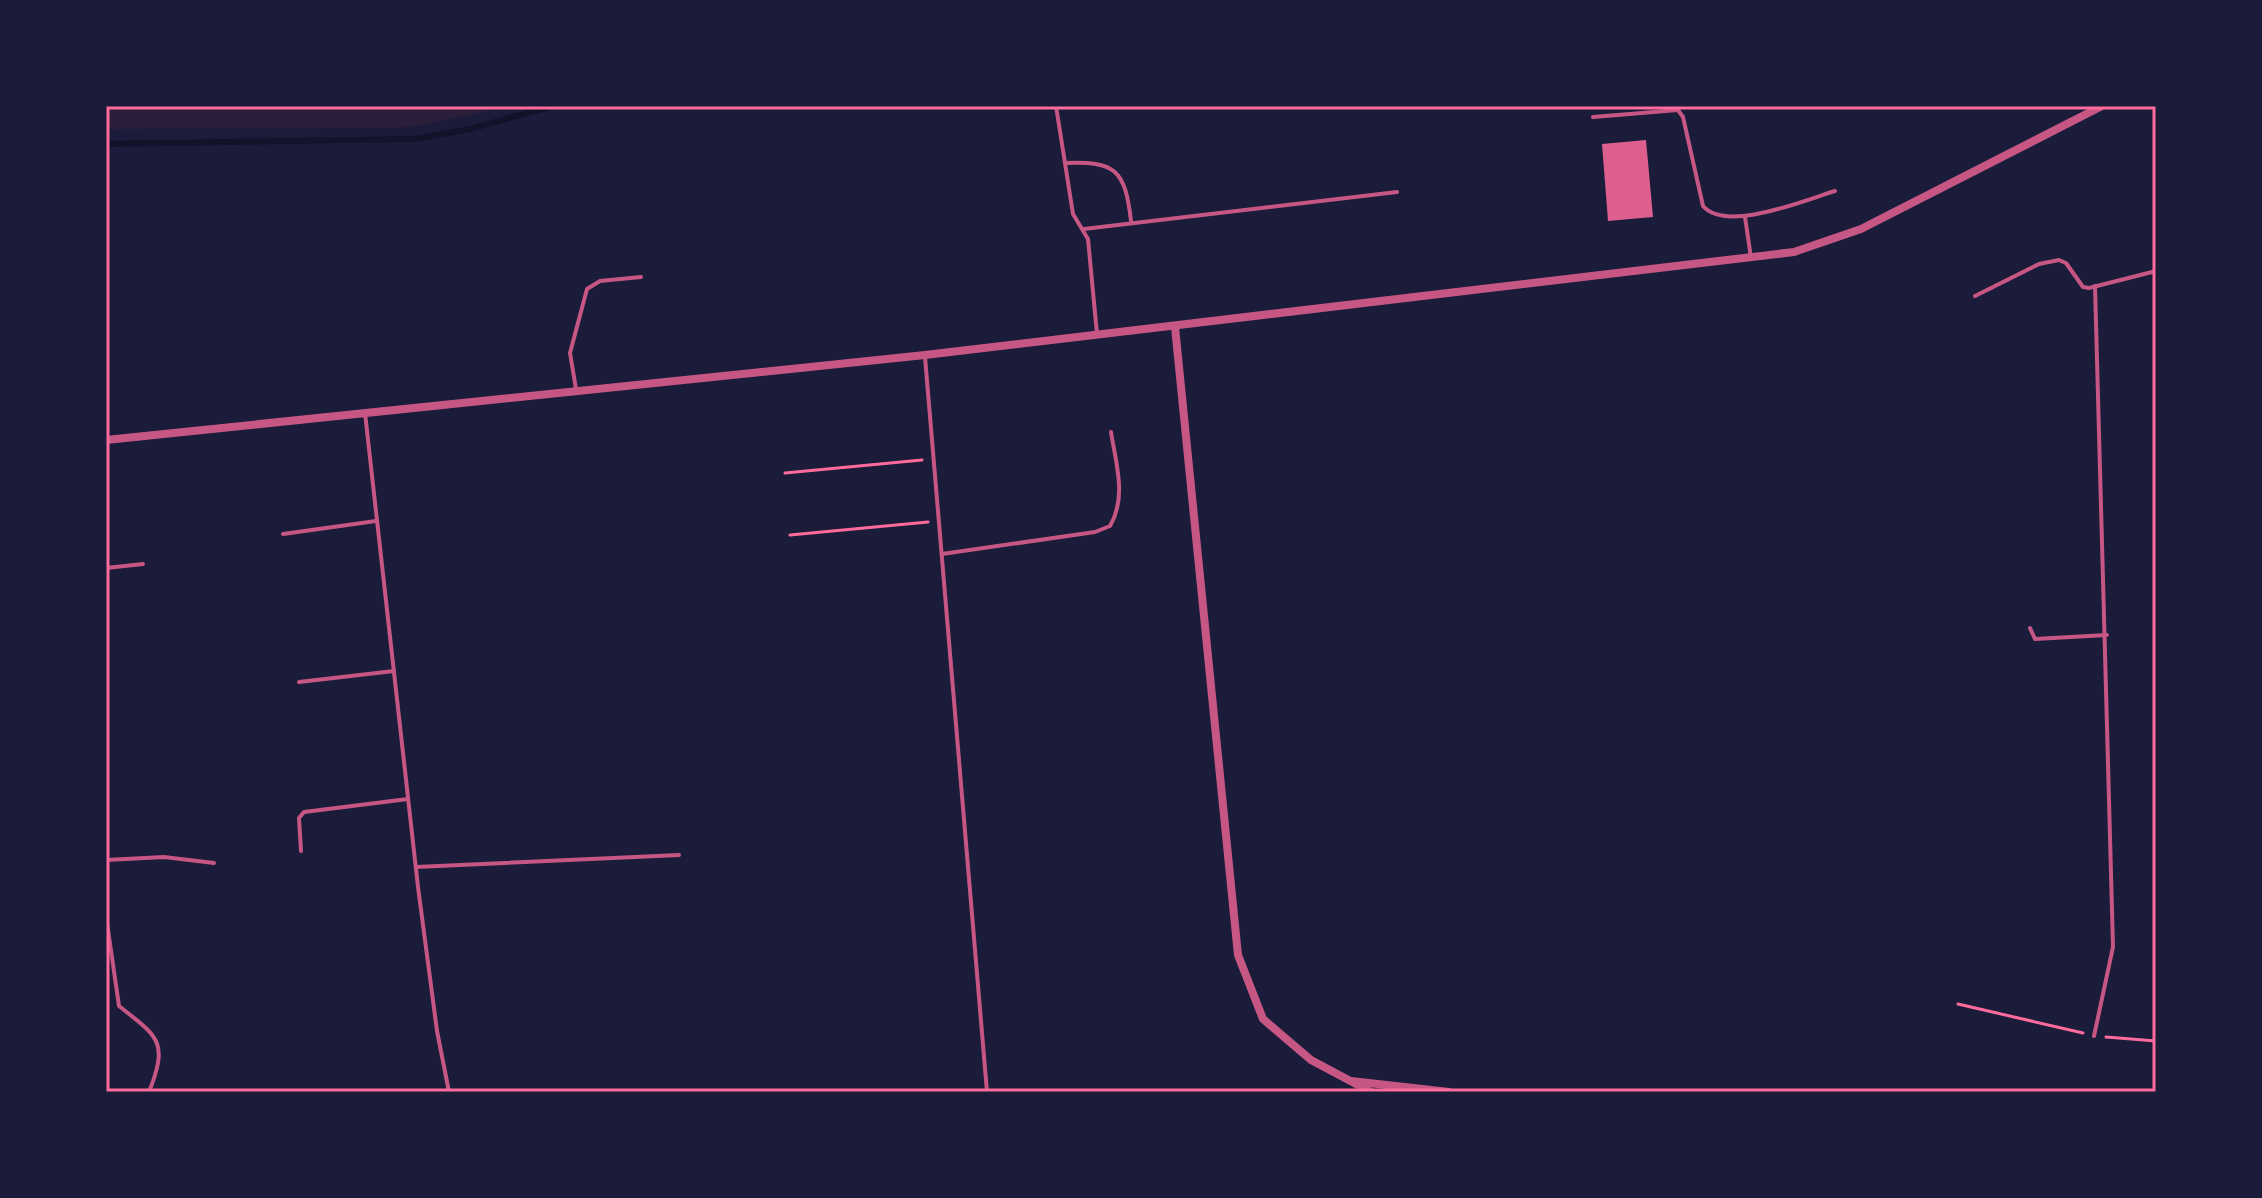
<svg xmlns="http://www.w3.org/2000/svg" width="2262" height="1198" font-family="'Golos Text',sans-serif">
<style>
.green{fill:#2a1e3b}
.lines{fill:none;stroke-linecap:round;stroke-linejoin:round}
.stream{stroke:#12122b;stroke-width:6}
.building{fill:#dd5f8e}
.path{stroke:#ff6b9d;stroke-width:3}
.service{stroke:#c65784;stroke-width:4}
.minor{stroke:#c65784;stroke-width:8}
.neatline{fill:none;stroke:#ff6b9d;stroke-width:3}
</style>
<rect width="100%" height="100%" fill="#1b1b3a"/>
<!-- green -->
<path class="green" d="M106 106H511L424 125 395 128 106 129Z"/>
<g class="lines">
<!-- stream -->
<path class="stream" d="M106 144 415 139 470 129 553 106"/>
</g>
<!-- building -->
<path class="building" d="M1646 140 1653 217 1608 221 1602 144Z"/>
<g class="lines">
<!-- path -->
<g class="path">
<path d="M785 473 922 460"/>
<path d="M790 535 928 522"/>
<path d="M1958 1004 2083 1033"/>
<path d="M2106 1037 2156 1041"/>
</g>
<!-- service -->
<g class="service">
<path d="M1056 106 1073 214 1088 239 1097 334"/>
<path d="M1593 117 1678 110 1683 117 1703 206C1726 233 1805 200 1835 191"/>
<path d="M1065 163C1115 161 1125 169 1131 221"/>
<path d="M1745 217 1751 258"/>
<path d="M1084 229 1397 192"/>
<path d="M1975 296 2039 264 2059 260 2066 263 2083 287 2089 288 2156 271"/>
<path d="M925 357 987 1092"/>
<path d="M576 389 570 353 587 289 600 281 641 277"/>
<path d="M365 413 418 887 437 1031 449 1092"/>
<path d="M283 534 376 521"/>
<path d="M942 554 1095 532 1110 526C1127 497 1116 464 1111 432"/>
<path d="M106 568 143 564"/>
<path d="M2030 628 2035 639 2107 635"/>
<path d="M299 682 394 671"/>
<path d="M301 851 299 818 304 812 408 799"/>
<path d="M106 860 164 857 214 863"/>
<path d="M416 867 679 855"/>
<path d="M106 916 119 1006C158 1037 169 1041 149 1092"/>
<path d="M2094 1036 2113 947 2095 286"/>
</g>
<!-- minor -->
<g class="minor">
<path d="M1175 327 1238 955 1263 1019 1311 1060 1371 1092"/>
<path d="M106 440 925 355 1794 252 1861 229 2102 106"/>
<path d="M1351 1081 1449 1092"/>
</g>
</g>
<!-- border -->
<rect width="2262" height="1198" fill="none" stroke="#1b1b3a" stroke-width="216"/>
<rect x="108" y="108" width="2046" height="982" class="neatline"/>
</svg>
